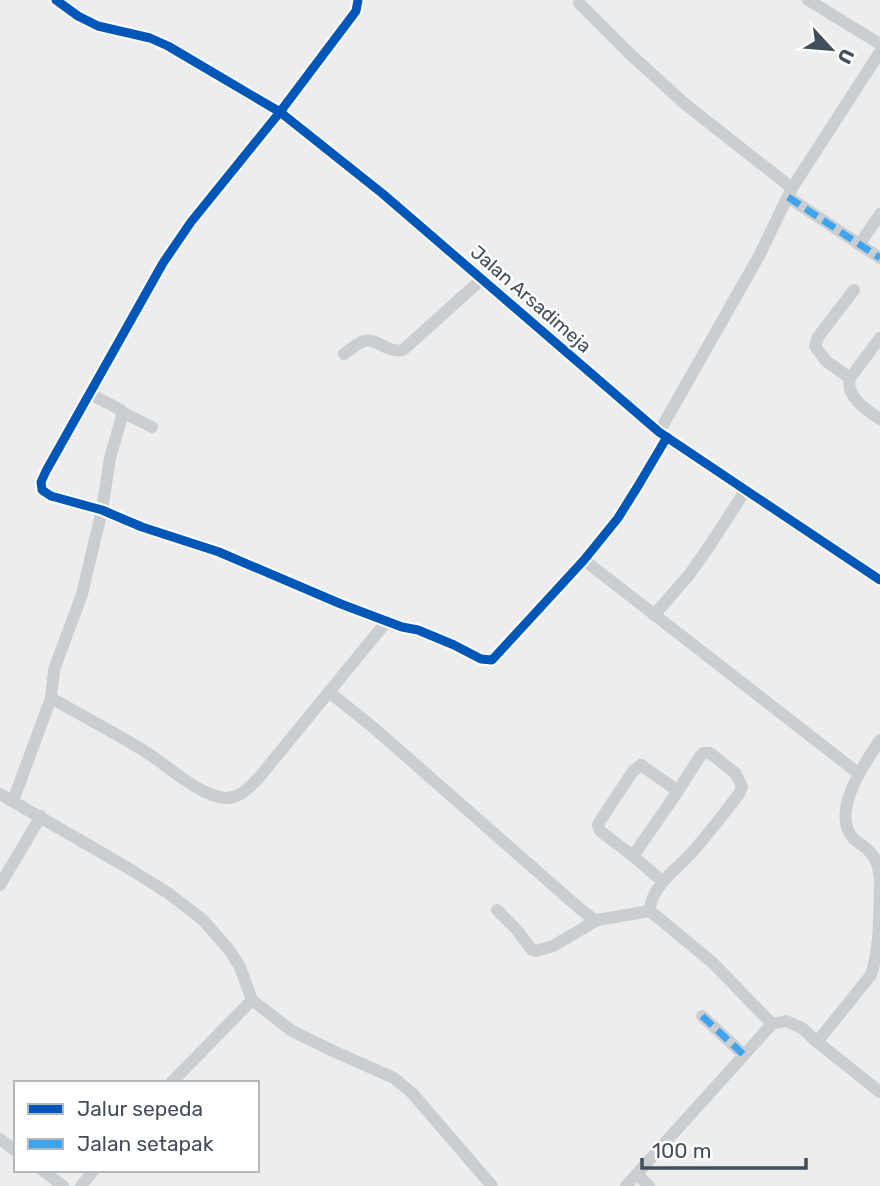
<svg xmlns="http://www.w3.org/2000/svg" width="880" height="1186" font-family="Rubik,sans-serif">
<style>
.lines{fill:none;stroke-linecap:round;stroke-linejoin:round}
.minor{stroke:#cbced1;stroke-width:12}
.quiet{stroke:#3fa4ed;stroke-width:7;stroke-dasharray:14 7;stroke-linecap:butt}
.cycleway-casing{stroke:#fff;stroke-width:13}
.cycleway{stroke:#0057b8;stroke-width:9}
.labels{text-anchor:middle;dominant-baseline:central;stroke-width:5;stroke-linejoin:round;paint-order:stroke}
.street-label{font-size:19px;fill:#434e5b;stroke:#fff}
</style>
<rect width="100%" height="100%" fill="#eeeded"/>
<g class="lines">
<!-- minor -->
<g class="minor">
<path d="M56 0 78 16 98 26 150 38 168 46 280 112 383 194 659 432 880 580"/>
<path d="M358 0 356 11 280 112 191 222 163 263 46 471 41 482 42 490 51 496 102 510 142 527 219 552 341 604 402 627 418 630 454 645 481 659 492 660 584 560 618 518 638 486 667 437"/>
<path d="M808 0 880 44"/>
<path d="M579 3 630 54 685 104 792 188"/>
<path d="M788 197 880 258"/>
<path d="M859 245 880 214"/>
<path d="M880 338 850 378C845 396 866 410 880 419"/>
<path d="M344 354C350 350 357 343 364 341 376 337 388 354 403 350L482 279"/>
<path d="M850 378 826 361 815 346 818 337 854 290"/>
<path d="M122 412 152 427"/>
<path d="M659 432 759 256 792 188 880 52"/>
<path d="M584 560 858 773"/>
<path d="M654 615 689 575 710 545 745 491"/>
<path d="M329 692 374 728 579 908 592 918 597 920"/>
<path d="M51 698C81 715 111 731 141 749 164 762 198 796 225 798 239 799 247 789 257 780L387 621"/>
<path d="M880 740C865 763 829 813 854 839 858 843 863 845 867 849 878 859 879 869 880 883"/>
<path d="M0 794 128 868 168 893 203 920 230 951 240 967 252 1000 292 1031 331 1050 394 1078 412 1093 492 1186"/>
<path d="M13 801 51 698 54 670 82 594 102 510 110 458 122 416 121 410 90 394"/>
<path d="M633 856 678 791"/>
<path d="M663 882 633 856 600 831 598 825 600 821 633 771 641 765 678 791 699 758 703 753H710L736 774 742 787 739 794C724 813 710 832 694 850 679 868 650 886 650 911L713 963 772 1024"/>
<path d="M0 885 41 816"/>
<path d="M497 910 516 929 532 950 536 951 553 946 597 920 650 911"/>
<path d="M702 1016 744 1055"/>
<path d="M817 1042 871 975C880 948 879 917 880 888"/>
<path d="M171 1083 252 1000"/>
<path d="M0 1139 16 1151"/>
<path d="M42 1170 63 1186"/>
<path d="M637 1174 649 1186"/>
<path d="M81 1186 94 1170"/>
<path d="M626 1186 772 1024 786 1021 802 1028 817 1042 880 1092"/>
</g>
<!-- quiet -->
<g class="quiet">
<path d="M788 197 880 258"/>
<path d="M702 1016 744 1055"/>
</g>
<defs>
<g id="cycleway">
<path d="M56 0 78 16 98 26 150 38 168 46 280 112 383 194 659 432 880 580"/>
<path d="M358 0 356 11 280 112 191 222 163 263 46 471 41 482 42 490 51 496 102 510 142 527 219 552 341 604 402 627 418 630 454 645 481 659 492 660 584 560 618 518 638 486 667 437"/>
</g>
</defs>
<!-- cycleway casing -->
<use href="#cycleway" class="cycleway-casing"/>
<!-- cycleway -->
<use href="#cycleway" class="cycleway"/>
</g>
<g class="labels">
<!-- street labels -->
<g class="street-label">
<text transform="translate(531 299) rotate(41)">Jalan Arsadimeja</text>
</g>
</g>
<!-- legend -->
<rect x="14" y="1081" width="245" height="91" fill="#ffffff" stroke="#b4b8bd" stroke-width="2"/>
<rect x="28" y="1104" width="35" height="10" fill="#0057b8" stroke="#b4b8bd" stroke-width="2"/>
<text x="77" y="1116" font-size="21" fill="#434e5b">Jalur sepeda</text>
<rect x="28" y="1139" width="35" height="10" fill="#3fa4ed" stroke="#b4b8bd" stroke-width="2"/>
<text x="77" y="1151" font-size="21" fill="#434e5b">Jalan setapak</text>
<!-- north arrow -->
<g transform="translate(831 49) rotate(116)" stroke="#ffffff" stroke-width="5" paint-order="stroke">
<path d="M0-5L12 26L0 18L-12 26Z" fill="#434e5b"/>
<text y="-10" font-size="19" font-weight="bold" text-anchor="middle" fill="#434e5b">U</text>
</g>
<!-- scale -->
<path d="M642 1158v10h164v-10" fill="none" stroke="#434e5b" stroke-width="3.5"/>
<text x="652" y="1158" font-size="21" fill="#434e5b" stroke="#ffffff" stroke-width="5" paint-order="stroke">100 m</text>
</svg>
